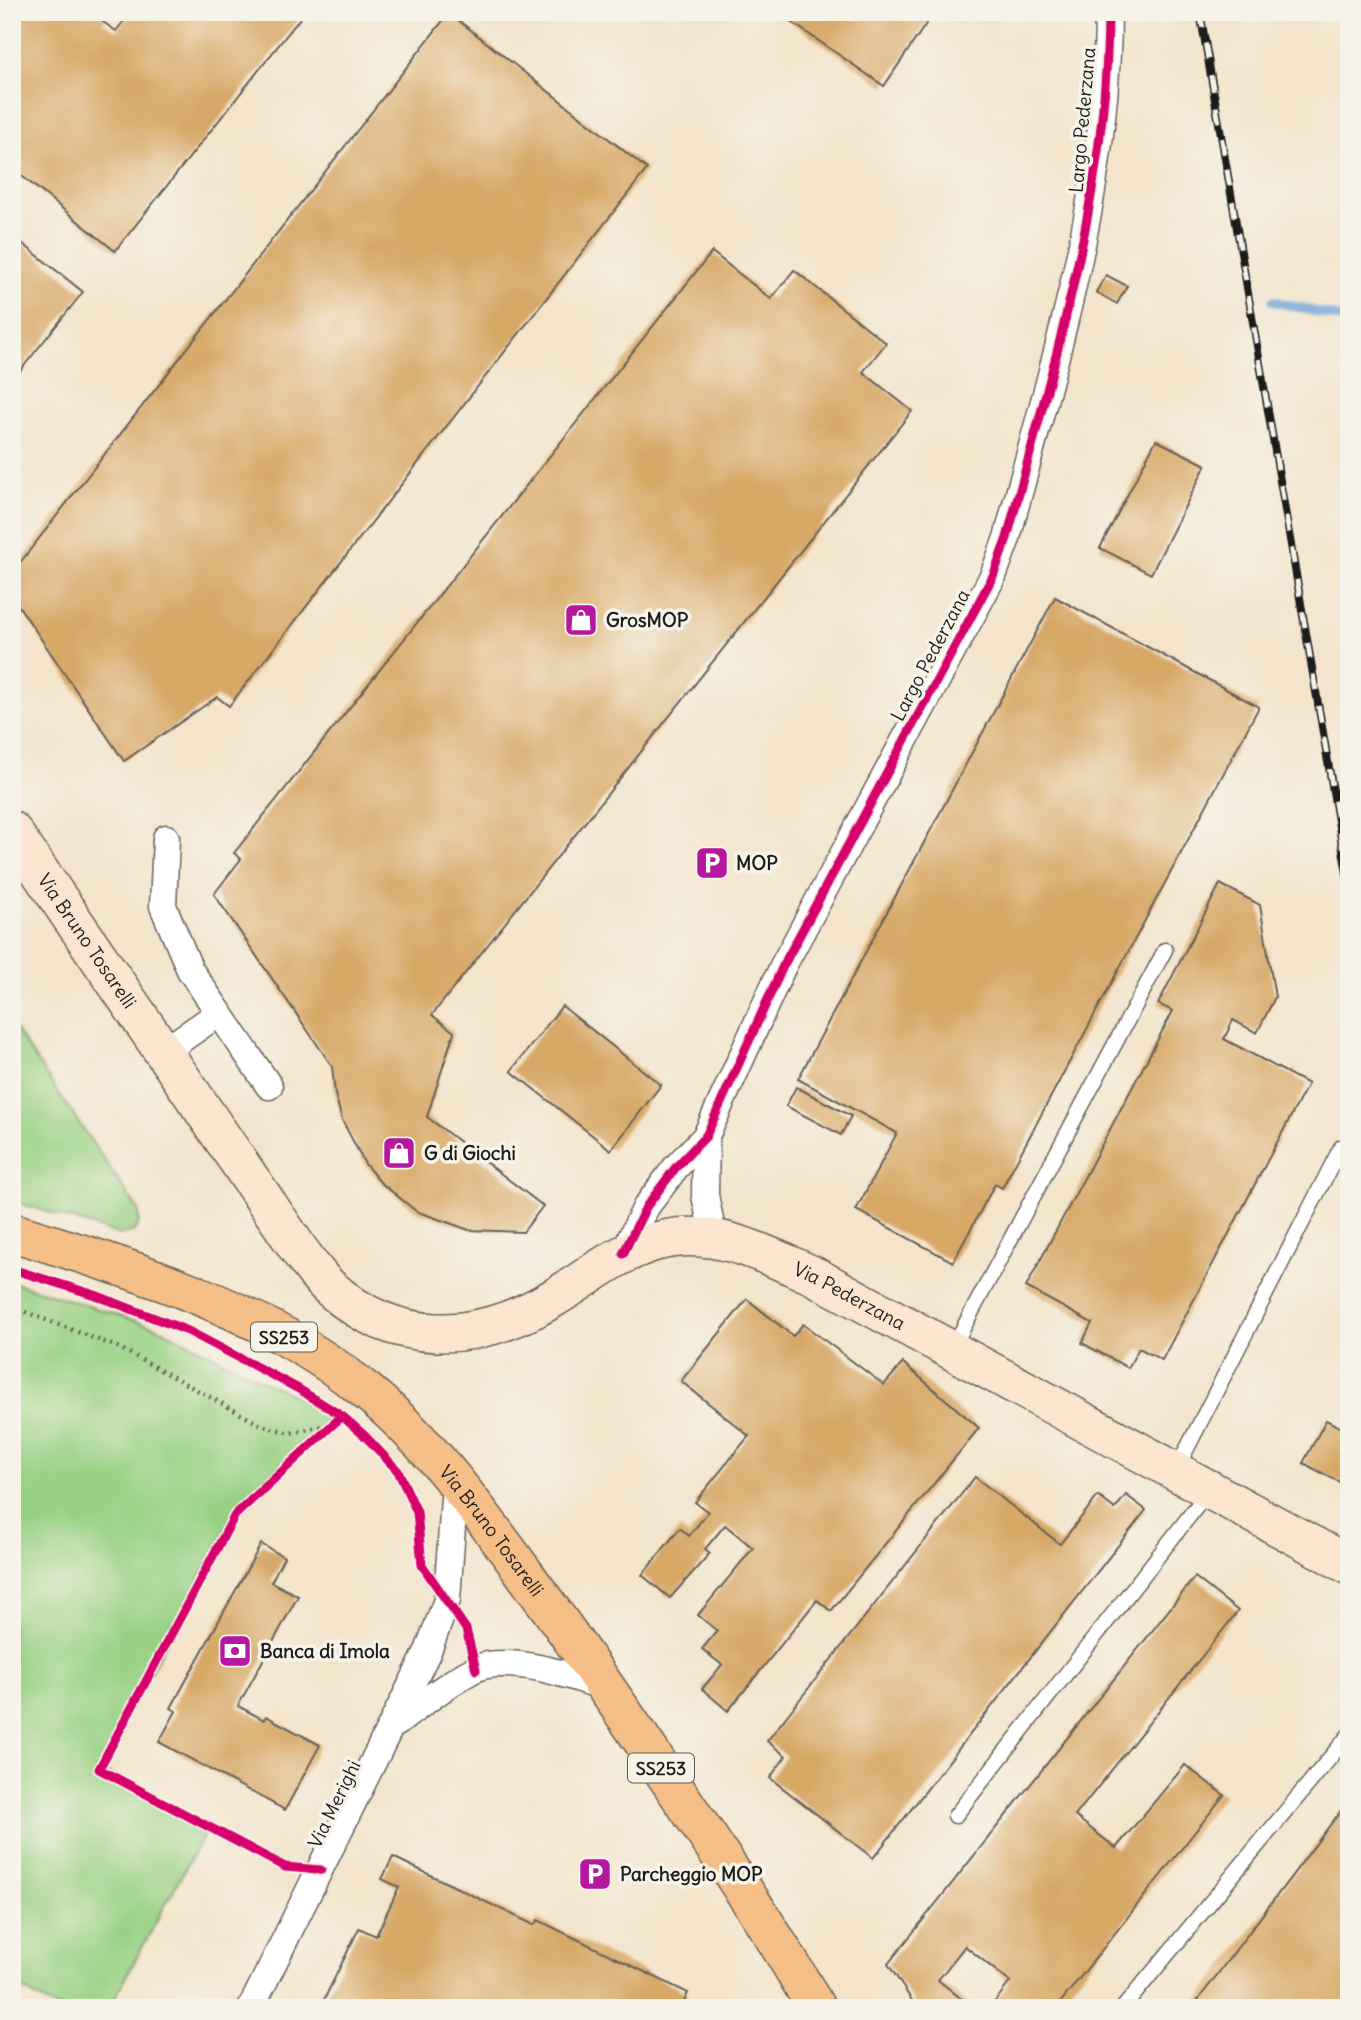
<svg xmlns="http://www.w3.org/2000/svg" width="1361" height="2020" font-family="Delius,sans-serif">
<style>
.green{fill:#97d083;stroke:#5a7650;stroke-width:2}
.lines{fill:none;stroke-linecap:round;stroke-linejoin:round}
.stream{stroke:#6ca3da;stroke-width:10}
.building{fill:#d7a866}
.service-casing{stroke:#676259;stroke-width:17}
.minor-casing{stroke:#676259;stroke-width:29}
.secondary-casing{stroke:#676259;stroke-width:41}
.primary-casing{stroke:#676259;stroke-width:41}
.path{stroke:#676259;stroke-width:4.5;stroke-dasharray:2 5;stroke-linecap:butt}
.service{stroke:#fff;stroke-width:14}
.minor{stroke:#fff;stroke-width:26}
.secondary{stroke:#fbe5cf;stroke-width:38}
.primary{stroke:#f6be87;stroke-width:38}
.rail-casing{stroke:#1c1c1c;stroke-width:8}
.rail{stroke:#f7f3e8;stroke-width:5;stroke-dasharray:16;stroke-linecap:butt}
.cycleway-casing{stroke:#f7f3e8;stroke-width:13}
.cycleway{stroke:#d6006c;stroke-width:9}
.labels{text-anchor:middle;dominant-baseline:central;stroke-width:7;stroke-linejoin:round;paint-order:stroke}
.shield{fill:#f7f3e8;stroke:#5e5c59;stroke-width:2}
.shield-label{font-size:18px;font-weight:bold;fill:#1c1c1c}
.street-label{font-size:19px;fill:#1c1c1c;stroke:#f7f3e8}
.poi-label{font-size:19px;font-weight:bold;fill:#1c1c1c;stroke:#f7f3e8;text-anchor:start}
</style>
<rect width="100%" height="100%" fill="#f7f3e8"/>
<filter id="ink" filterUnits="userSpaceOnUse"><feTurbulence type="fractalNoise" baseFrequency=".0143" numOctaves="2"/><feDisplacementMap in="SourceGraphic" scale="14" xChannelSelector="R" yChannelSelector="G"/><feConvolveMatrix kernelMatrix="1 2 1 2 8 2 1 2 1" color-interpolation-filters="sRGB"/></filter>
<filter id="wash" filterUnits="userSpaceOnUse"><feTurbulence type="fractalNoise" baseFrequency=".00686" numOctaves="4" result="noise"/><feDisplacementMap in="SourceGraphic" scale="28" xChannelSelector="R" yChannelSelector="G"/><feGaussianBlur stdDeviation="1.57" result="paint"/><feColorMatrix in="noise" values="0 0 0 0 0 0 0 0 0 0 0 0 0 0 0 0 0 1.4 0 .05"/><feComposite in="paint" operator="in"/></filter>
<g filter="url(#wash)">
<rect width="100%" height="100%" fill="#f3e4cb"/>
<!-- green -->
<g class="green">
<path d="M12 1025 139 1211V1222L134 1231 121 1235 12 1201Z"/>
<path d="M12 1282 159 1328 300 1399 332 1424 234 1515 99 1768 208 1827 109 2008H56L12 1984Z"/>
</g>
<g class="lines">
<!-- stream -->
<path class="stream" d="M1273 301 1349 320"/>
</g>
<g id="blocks">
<!-- building -->
<g class="building">
<path d="M12 12H110L103 22 116 31 131 12H305L115 251 12 168Z"/>
<path d="M777 12H934L884 86Z"/>
<path d="M449 13 647 169 229 706 217 697 124 761 12 596V573Z"/>
<path d="M12 235 83 292 12 381Z"/>
<path d="M712 252 771 299 794 270 886 343 863 372 912 411 432 1015 454 1032 427 1117 543 1206 523 1232 469 1230 416 1211 380 1182 365 1164 342 1120 335 1094 332 1066 214 894 241 859 234 853Z"/>
<path d="M1106 275 1127 286 1117 304 1096 292Z"/>
<path d="M1156 440 1206 465 1151 574 1100 548Z"/>
<path d="M1055 597 1259 707 1002 1188 995 1184 953 1262 856 1210 897 1133 798 1079Z"/>
<path d="M1220 884 1260 905 1275 997 1257 1033 1233 1020 1224 1039 1308 1084 1162 1360 1139 1348 1128 1368 1082 1343 1092 1323 1026 1287 1173 1011 1158 1004Z"/>
<path d="M562 1006 661 1085 611 1150 511 1071Z"/>
<path d="M796 1087 851 1116 841 1135 786 1106Z"/>
<path d="M747 1299 793 1336 803 1324 884 1385 903 1363 979 1428 831 1611 817 1600 728 1711 702 1689 722 1665 702 1649 717 1631 698 1615 753 1548 725 1525 705 1549 710 1553 670 1598 642 1575 680 1528 689 1536 708 1512 695 1502 749 1436 681 1381Z"/>
<path d="M1326 1420 1349 1432V1487L1303 1463Z"/>
<path d="M975 1477 1060 1544 1098 1496 1115 1509 1126 1495 1146 1510 873 1858 770 1778 786 1756 767 1741Z"/>
<path d="M261 1544 284 1557 271 1582 298 1596 238 1706 264 1720 266 1716 320 1745 285 1810 159 1742 176 1711 171 1708Z"/>
<path d="M1195 1577 1238 1611 1075 1816 1116 1848 1185 1765 1224 1795 1056 2008H990L1010 1982 965 1946 938 1980 973 2008H917L888 1964Z"/>
<path d="M1349 1800V2008H1192Z"/>
<path d="M393 1857 534 1925 538 1920 688 1993 681 2008H320L359 1928 376 1936 399 1887 382 1879Z"/>
</g>
</g>
</g>
<g filter="url(#ink)">
<use href="#blocks" fill-opacity="0" stroke="#676259" stroke-width="2"/>
<g class="lines">
<defs>
<g id="service">
<path d="M952 1349 1165 950"/>
<path d="M1176 1470 1341 1147"/>
<path d="M955 1816 1209 1491"/>
<path d="M1123 2008 1349 1735"/>
</g>
<g id="minor">
<path d="M166 838 163 906 190 970 269 1086"/>
<path d="M163 1052 219 1013"/>
<path d="M706 1136 705 1195 714 1240"/>
<path d="M623 1254 646 1207 676 1167 706 1136 783 966 993 576 1007 538C1053 365 1108 193 1108 12"/>
<path d="M397 1723C415 1709 467 1668 487 1665 529 1660 569 1676 608 1688"/>
<path d="M251 2008 428 1651 447 1600 455 1484"/>
</g>
<g id="secondary">
<path id="s1" d="M12 831 299 1250C308 1262 318 1277 329 1287 396 1348 477 1343 550 1300 589 1278 622 1247 667 1239 719 1229 769 1256 814 1276L1349 1565"/>
</g>
<g id="primary">
<path id="s2" d="M12 1232C131 1269 256 1306 356 1383 434 1442 491 1529 549 1607 601 1679 651 1753 701 1827 741 1886 781 1945 816 2008"/>
</g>
</defs>
<!-- service casing -->
<use href="#service" class="service-casing"/>
<!-- minor casing -->
<use href="#minor" class="minor-casing"/>
<!-- secondary casing -->
<use href="#secondary" class="secondary-casing"/>
<!-- primary casing -->
<use href="#primary" class="primary-casing"/>
<!-- path -->
<path class="path" d="M12 1307 120 1348 261 1425 290 1433 332 1424"/>
<!-- service -->
<use href="#service" class="service"/>
<!-- minor -->
<use href="#minor" class="minor"/>
<!-- secondary -->
<use href="#secondary" class="secondary"/>
<!-- primary -->
<use href="#primary" class="primary"/>
<defs>
<path id="rail" d="M1200 12 1349 885"/>
</defs>
<!-- rail casing -->
<use href="#rail" class="rail-casing"/>
<!-- rail -->
<use href="#rail" class="rail"/>
<defs>
<g id="cycleway">
<path d="M623 1254 646 1207 676 1167 706 1136 783 966 993 576 1007 538C1053 365 1108 193 1108 12"/>
<path d="M12 1269 95 1295 188 1331 297 1388 342 1416 365 1436 398 1471 417 1512 422 1565 466 1629 476 1670"/>
<path d="M321 1870 285 1867 99 1769 235 1515 342 1416"/>
</g>
</defs>
<!-- cycleway casing -->
<use href="#cycleway" class="cycleway-casing"/>
<!-- cycleway -->
<use href="#cycleway" class="cycleway"/>
</g>
</g>
<!-- icons -->
<defs>
<symbol id="shop-square" viewBox="-11 -11 22 22"><rect x="-9" y="-9" width="18" height="18" rx="4" fill="#b5179e" stroke="#f7f3e8"/><path d="M-5-2.5h2.3a2.7 3.5 0 0 1 5.4 0H5L5.5 6h-11ZM-1.5-2.5h3a1.5 2.3 0 0 0-3 0Z" fill="#fff"/></symbol>
<symbol id="parking-square" viewBox="-11 -11 22 22"><rect x="-9" y="-9" width="18" height="18" rx="4" fill="#b5179e" stroke="#f7f3e8"/><path d="M-3.5-5.5H1a3.5 3.5 0 0 1 0 7H-1V5.5H-3.5ZM-1-3.4V-.6H.8a1.4 1.4 0 0 0 0-2.8Z" fill="#fff"/></symbol>
<symbol id="bank-square" viewBox="-11 -11 22 22"><rect x="-9" y="-9" width="18" height="18" rx="4" fill="#b5179e" stroke="#f7f3e8"/><path d="M-6-4H6V4H-6ZM0-2.3a2.3 2.3 0 1 0 0 4.6a2.3 2.3 0 1 0 0-4.6Z" fill="#fff"/></symbol>
</defs>
<g fill-rule="evenodd">
<use href="#shop-square" x="562" y="601" width="38" height="38"/>
<use href="#parking-square" x="693" y="844" width="38" height="38"/>
<use href="#shop-square" x="380" y="1134" width="38" height="38"/>
<use href="#bank-square" x="216" y="1632" width="38" height="38"/>
<use href="#parking-square" x="576" y="1855" width="38" height="38"/>
</g>
<g class="labels">
<!-- shield labels -->
<g class="shield">
<rect x="251" y="1322.5" width="66" height="29" rx="5"/>
<rect x="628" y="1753.5" width="66" height="29" rx="5"/>
</g>
<g class="shield-label">
<text x="284" y="1337">SS253</text>
<text x="661" y="1768">SS253</text>
</g>
<!-- street labels -->
<g class="street-label">
<text transform="translate(1082 120) rotate(-85)">Largo Pederzana</text>
<text transform="translate(930 655) rotate(-62)">Largo Pederzana</text>
<text stroke="none"><textPath href="#s1" startOffset="133">Via Bruno Tosarelli</textPath></text>
<text stroke="none"><textPath href="#s1" startOffset="1122">Via Pederzana</textPath></text>
<text stroke="none"><textPath href="#s2" startOffset="579">Via Bruno Tosarelli</textPath></text>
<text transform="translate(334 1804) rotate(-64)">Via Merighi</text>
</g>
<!-- poi labels -->
<g class="poi-label">
<text x="606" y="620">GrosMOP</text>
<text x="736" y="863">MOP</text>
<text x="424" y="1153">G di Giochi</text>
<text x="260" y="1651">Banca di Imola</text>
<text x="620" y="1874">Parcheggio MOP</text>
</g>
</g>
<!-- margin -->
<rect width="1361" height="2020" fill="none" stroke="#f7f3e8" stroke-width="42"/>
</svg>
